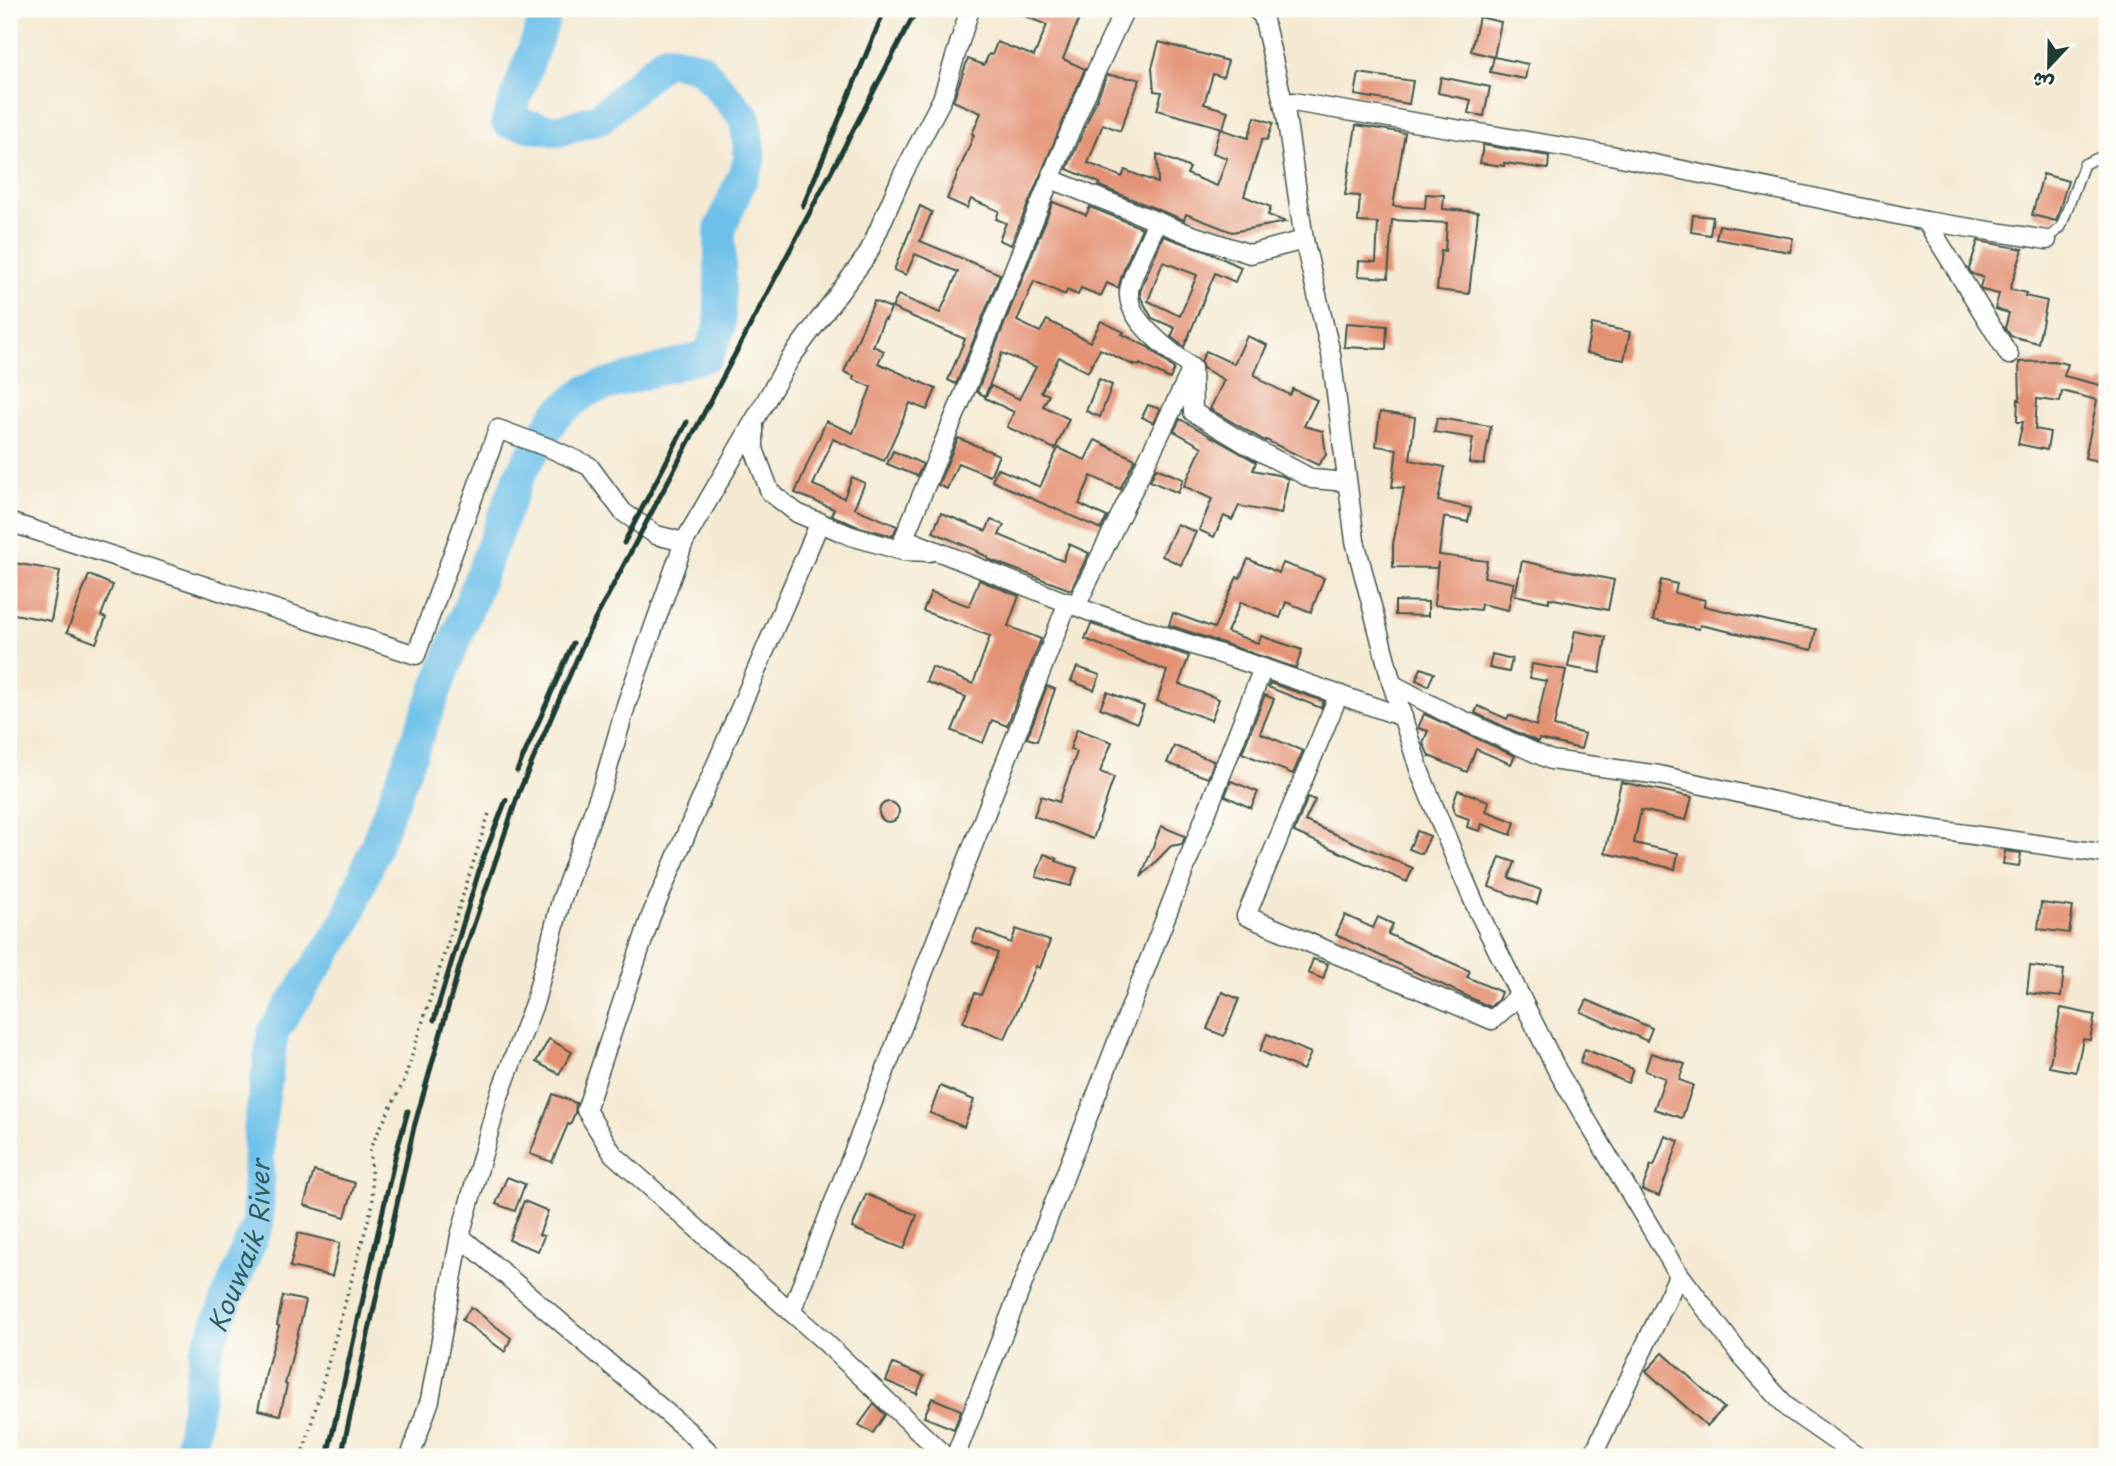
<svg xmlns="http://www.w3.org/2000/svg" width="2116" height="1466" font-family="'Playpen Sans','Playpen Sans Arabic',sans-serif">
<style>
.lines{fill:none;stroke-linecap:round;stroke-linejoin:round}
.river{stroke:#6dc0e9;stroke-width:32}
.building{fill:#e39173;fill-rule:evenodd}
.service-casing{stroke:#3f574c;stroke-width:12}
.minor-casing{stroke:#3f574c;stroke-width:21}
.path{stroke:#3f574c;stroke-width:3.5;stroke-dasharray:2 5;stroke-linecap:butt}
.service{stroke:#fff;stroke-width:9}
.minor{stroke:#fff;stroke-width:18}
.rail{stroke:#1f3d34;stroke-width:5}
.labels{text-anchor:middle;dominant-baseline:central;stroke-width:7;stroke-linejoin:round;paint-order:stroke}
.water-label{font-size:26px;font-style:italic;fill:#325e61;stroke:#fdfcf7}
</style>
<rect width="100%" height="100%" fill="#fdfcf7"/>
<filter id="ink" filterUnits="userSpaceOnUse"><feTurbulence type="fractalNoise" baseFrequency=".0143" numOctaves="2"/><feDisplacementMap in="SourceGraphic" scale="14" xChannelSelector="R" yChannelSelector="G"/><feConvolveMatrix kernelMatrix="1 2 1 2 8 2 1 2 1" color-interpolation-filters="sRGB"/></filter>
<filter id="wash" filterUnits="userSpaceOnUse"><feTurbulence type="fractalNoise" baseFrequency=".00686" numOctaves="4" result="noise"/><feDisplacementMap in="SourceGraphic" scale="28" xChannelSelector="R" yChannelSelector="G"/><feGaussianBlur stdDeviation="1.57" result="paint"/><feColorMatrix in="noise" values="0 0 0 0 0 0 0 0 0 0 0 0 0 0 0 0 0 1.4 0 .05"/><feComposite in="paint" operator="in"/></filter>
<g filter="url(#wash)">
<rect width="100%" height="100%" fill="#f4e9d2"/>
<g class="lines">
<!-- river -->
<path class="river" id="s1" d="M189 1457 205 1354 258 1223 259 1132 273 1032 346 922 520 474 555 416 586 391 708 355 720 327V229L750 159 745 118 700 67 666 59 600 118 558 131 507 122 546 15 545 9"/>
</g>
<g id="blocks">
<!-- building -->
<g class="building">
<path d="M1007 9H1083L1063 59 1085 69 1011 245 999 240 1006 223 996 219 999 211 971 199 967 208 947 199 974 135 972 134 981 113 953 101 968 59 984 65 989 54 992 55 997 42 1034 56 1047 25Z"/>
<path d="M1479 17 1501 22 1494 57 1528 64 1525 79 1490 72 1494 57 1471 51Z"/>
<path d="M1159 42 1228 61 1223 77 1213 74 1204 104 1228 111 1223 128 1157 110 1162 92 1154 91 1152 68Z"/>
<path d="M1359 73 1413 81 1409 104 1355 95Z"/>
<path d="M1107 75 1140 79 1120 131 1103 124 1088 163 1122 177 1125 170 1158 183 1157 154 1190 168 1187 174 1217 186 1227 158 1213 153 1220 129 1248 138 1255 117 1273 123 1267 140 1262 139 1244 196 1271 207 1268 215 1286 222 1232 232 1186 214 1184 220 1099 186 1100 183 1067 169Z"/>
<path d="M1441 77 1490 87 1484 116 1468 113 1471 100 1438 93Z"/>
<path d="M1356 125 1405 133 1393 206 1425 208 1426 194 1444 195 1443 209 1478 212 1469 294 1437 290 1441 250 1445 251 1447 223 1392 220 1388 278 1358 276 1359 261 1376 262 1378 223 1358 222 1360 196 1345 195Z"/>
<path d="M1483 145 1549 156 1548 169 1504 163V166L1480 163Z"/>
<path d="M2043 174 2068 181 2056 221 2032 215Z"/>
<path d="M1053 202 1086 215 1090 207 1142 228 1126 263 1118 288 1107 283 1101 296 1081 288 1078 295 1067 290 1065 295 1034 281 1017 321 1040 332 1047 320 1090 342 1101 321 1124 332 1122 334 1148 347 1174 369 1170 379 1140 364 1139 366 1133 363V365L1100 349 1088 372 1059 357 1041 392 1049 395 1043 406 1069 419 1055 449 1007 427 1014 412 985 398 991 386 1019 399 1036 367 1002 353 985 396 977 392Z"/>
<path d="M920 206 932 212 920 241 1000 274 956 384 948 380 965 339 892 308 898 295 940 313 958 272 915 254 906 275 894 270Z"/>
<path d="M1693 215 1713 217 1710 235 1691 232Z"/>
<path d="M1719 225 1793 238 1790 252 1716 239Z"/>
<path d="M1163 236 1208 252 1241 267 1235 282 1215 273 1184 347 1171 337 1175 328 1152 318 1141 298 1140 292 1144 281ZM1163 262 1197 275 1180 316 1148 301Z"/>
<path d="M1978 241 2023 249 2010 289 2026 293 2025 296 2047 301 2038 343 2011 336 2005 328 2009 313 1995 309 1999 294 1982 290 1980 287 1983 277 1972 274 1969 269Z"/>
<path d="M874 301 891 308 886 320 884 319 873 346 884 351 878 363 936 389 927 410 910 403 884 461 833 439 813 485 844 498 852 477 865 483 854 508 897 526 893 536 856 526 831 515 834 509 795 493 826 421 853 433 871 387 853 379 854 376 844 372Z"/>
<path d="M1346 323 1387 326 1386 349 1344 347Z"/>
<path d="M1592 324 1630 332 1624 360 1586 353Z"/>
<path d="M1247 336 1267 345 1254 375 1261 378 1260 380 1290 395 1293 389 1317 400 1304 426 1323 431 1326 455 1318 465 1266 440 1265 441 1210 409 1224 380 1203 368 1201 361 1206 351 1234 364Z"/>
<path d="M2053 361 2068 364 2064 376 2100 385 2101 382H2107V463L2085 458 2097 400 2062 391 2060 402 2037 399 2035 429 2050 432 2047 450 2018 444 2023 422H2017L2018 399 2020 400 2019 362Z"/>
<path d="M1099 379 1112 385 1100 417 1086 411Z"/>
<path d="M1148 405 1160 409 1153 423 1142 417Z"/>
<path d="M1380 412 1415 417 1410 460 1445 467 1438 501 1471 508 1468 522 1444 517 1439 555 1487 561 1484 577 1514 583 1508 610 1481 604 1480 610 1434 605 1438 562 1437 568 1393 567V544L1404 488 1392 487 1397 449 1376 446Z"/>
<path d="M1437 418 1491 426 1484 465 1469 463 1473 438 1434 432Z"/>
<path d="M1180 419 1256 462 1253 470 1282 476 1288 479 1281 514 1239 506 1232 520 1224 516 1214 537 1199 530 1212 499 1184 486 1202 447 1174 431Z"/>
<path d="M958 438 999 455 990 476 958 463 947 489 938 485Z"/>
<path d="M1095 440 1135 459 1120 489 1091 476 1079 504 1107 517 1101 529 992 481 997 468 1040 487 1058 448 1085 460Z"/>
<path d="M893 451 923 464 917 476 887 464Z"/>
<path d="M1156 468 1183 479 1178 493 1150 481Z"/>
<path d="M941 513 986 531 991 520 1004 525 999 535 1063 561 1069 544 1089 553 1071 590 988 559V557L977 552 978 551 933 532Z"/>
<path d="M1177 524 1196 532 1181 565 1162 556Z"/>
<path d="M1248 559 1279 573 1283 563 1324 578 1311 612 1286 602 1280 618 1241 602 1227 632 1258 643 1261 636 1302 650 1296 668 1169 625 1173 613 1214 628 1237 577 1240 578Z"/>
<path d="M1522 561 1614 580 1608 610 1549 598V602L1515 595Z"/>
<path d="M14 563 60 571 51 621 9 613V591Z"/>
<path d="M89 575 113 585 101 616 106 618 96 643 67 632Z"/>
<path d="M979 580 1019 596 1008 626 1041 639 1007 726 992 720 983 743 952 731 966 697 926 682 932 667 973 684 990 636 923 611 931 592 969 606Z"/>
<path d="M1661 580 1677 584 1675 593 1705 600 1704 606 1790 626 1816 629 1812 650 1700 625 1699 629 1653 620Z"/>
<path d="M1395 601 1428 602V616L1395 615Z"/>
<path d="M1091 624 1189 656 1179 684 1219 699 1211 720 1157 701 1167 671 1085 639Z"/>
<path d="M1575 631 1606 637 1600 673 1568 667Z"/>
<path d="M1492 654 1512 659 1509 672 1489 668Z"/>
<path d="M1532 664 1566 670 1554 726 1585 734 1581 749 1539 739 1538 742 1475 713 1478 706 1507 719 1509 715 1536 726 1546 681 1530 678Z"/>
<path d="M1077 667 1100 675 1094 690 1071 681Z"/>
<path d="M1421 668 1434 673 1428 686 1416 680Z"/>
<path d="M1270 683 1324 701 1321 708 1268 687Z"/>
<path d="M1047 686 1055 689 1037 741 1027 738Z"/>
<path d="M1107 692 1144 706 1137 723 1100 708Z"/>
<path d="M1265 695 1274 699 1260 733 1303 751 1293 774 1242 753Z"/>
<path d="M1424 714 1515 756 1511 764 1476 749 1467 772 1429 756 1423 743 1428 731 1418 728Z"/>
<path d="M1077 729 1112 742 1100 772 1114 777 1093 839 1034 816 1041 796 1059 802 1077 752 1070 749Z"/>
<path d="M1174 746 1214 761 1208 778 1167 763Z"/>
<path d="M1231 781 1258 792 1251 808 1225 796Z"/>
<path d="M1621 782 1692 797 1686 820 1641 810 1634 843 1678 853 1675 869 1605 853Z"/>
<path d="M1458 790 1489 801 1486 811 1515 822 1511 835 1482 824 1480 831 1467 827 1469 819 1455 814 1453 804Z"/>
<path d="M1308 797 1315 800 1305 821 1413 868 1407 882 1294 832Z"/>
<circle cx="889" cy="812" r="10"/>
<path d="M1161 826 1185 836 1182 844 1171 846 1141 877Z"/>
<path d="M1417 831 1430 836 1422 854 1409 849Z"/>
<path d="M2005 851 2021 853 2019 866 2003 864Z"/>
<path d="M1044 854 1057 859 1056 861 1077 868 1071 886 1036 877Z"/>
<path d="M1500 857 1515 862 1509 878 1541 890 1537 904 1489 887Z"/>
<path d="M2041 903 2073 907 2069 933 2038 929Z"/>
<path d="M1345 915 1373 928 1378 917 1393 924 1388 934 1470 971 1467 977 1501 992 1498 1000 1490 1007 1336 935Z"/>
<path d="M977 929 1011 943 1016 929 1050 941 1040 968 1036 966 1005 1039 963 1022 975 993 981 995 998 953 972 942Z"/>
<path d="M1313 959 1328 964 1323 979 1308 973Z"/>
<path d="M2030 966 2064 970 2061 997 2027 993Z"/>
<path d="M1222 992 1239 999 1224 1036 1207 1029Z"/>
<path d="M1587 1000 1652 1028 1647 1041 1581 1012Z"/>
<path d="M2061 1008 2095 1015 2090 1040 2083 1039 2076 1072 2049 1067Z"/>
<path d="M1267 1034 1311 1053 1303 1070 1260 1051Z"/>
<path d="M549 1039 572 1052 559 1074 536 1062Z"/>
<path d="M1585 1049 1633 1069 1628 1083 1580 1063Z"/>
<path d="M1651 1053 1685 1064 1679 1080 1693 1085 1682 1118 1654 1109 1665 1078 1645 1071Z"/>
<path d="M940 1086 974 1100 964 1127 930 1113Z"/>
<path d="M553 1094 576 1103 575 1113 570 1125 568 1124 552 1162 530 1154Z"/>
<path d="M1665 1136 1679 1141 1659 1196 1642 1190 1651 1165 1654 1166Z"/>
<path d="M314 1171 355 1183 345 1217 304 1205Z"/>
<path d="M507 1177 525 1184 515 1211 496 1204Z"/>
<path d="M866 1194 917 1215 904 1249 852 1228Z"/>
<path d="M524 1201 548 1211 539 1235 544 1236 538 1251 509 1240Z"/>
<path d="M298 1233 340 1243 332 1276 290 1267Z"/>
<path d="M283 1296 306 1301 285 1384 287 1385 280 1415 258 1410 268 1364 279 1326 277 1325Z"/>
<path d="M471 1307 511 1338 505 1352 462 1320Z"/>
<path d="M1663 1353 1724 1408 1707 1426 1646 1371Z"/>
<path d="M893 1364 924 1376 917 1394 886 1381Z"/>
<path d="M932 1398 961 1410 954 1429 924 1417Z"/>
<path d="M874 1404 885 1415 873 1433 859 1425Z"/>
</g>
</g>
</g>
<g filter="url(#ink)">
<use href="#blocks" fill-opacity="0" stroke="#3f574c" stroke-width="2"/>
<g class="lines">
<defs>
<path id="service" d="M2047 240 2061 227 2084 164 2107 154"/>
<g id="minor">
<path d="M1125 9C1073 117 1030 230 985 342 959 407 931 472 904 538L1088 611 1248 663 1403 717"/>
<path d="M1255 9 1263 16 1286 115 1304 240 1331 354 1355 541 1392 684 1421 775 1453 853 1477 909 1557 1070 1674 1267 1742 1357 1789 1409 1858 1457"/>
<path d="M1284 108 1293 102 1611 155 1926 221 2047 240"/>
<path d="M1051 179 1186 233 1250 254 1304 240"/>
<path d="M1157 221C1151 237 1130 277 1129 292 1127 322 1171 351 1192 368L1193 412 1246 444 1312 479 1347 482"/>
<path d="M1926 221 2009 355"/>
<path d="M754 421V449L770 492 797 513 851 536 903 551 930 552"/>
<path d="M9 522 416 655 498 429 552 449 589 466 623 512 656 535 684 542"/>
<path d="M820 522 651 916 586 1110 613 1154 824 1341 946 1457"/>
<path d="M1076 606 1190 373"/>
<path d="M1392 684 1443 711 1551 760 1659 775 1839 816 2107 854"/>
<path d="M1339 694 1246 916 1492 1020 1520 995"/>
<path d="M460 1236 688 1431 714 1457"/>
<path d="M791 1312 1068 602"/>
<path d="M410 1457 430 1400 460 1236 499 1096 535 1001 561 901 604 782 627 702 684 542 790 359 868 254 903 174 942 99 970 9"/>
<path d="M955 1457 1263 668"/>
<path d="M1592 1457 1679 1274"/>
</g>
</defs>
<!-- service casing -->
<use href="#service" class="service-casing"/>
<!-- minor casing -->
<use href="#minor" class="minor-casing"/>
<!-- path -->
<path class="path" d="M302 1457 373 1203 370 1148 404 1081 489 813"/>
<!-- service -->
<use href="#service" class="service"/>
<!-- minor -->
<use href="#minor" class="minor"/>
<!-- rail -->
<g class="rail">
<path d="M803 206 885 9"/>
<path d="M624 543 687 422"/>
<path d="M517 771 573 643"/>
<path d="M434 1020 482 861 506 800"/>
<path d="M327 1457 396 1153 408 1111"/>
<path d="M341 1457 414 1127 460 965 519 792 588 633 917 9"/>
</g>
</g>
</g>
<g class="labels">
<!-- water labels -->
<g class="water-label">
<text stroke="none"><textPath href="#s1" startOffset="219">Kouwaik River</textPath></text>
</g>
</g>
<!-- margin -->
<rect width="2116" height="1466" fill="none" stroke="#fdfcf7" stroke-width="35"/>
<!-- north arrow -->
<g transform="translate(2049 66) rotate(202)" stroke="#fdfcf7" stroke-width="5" paint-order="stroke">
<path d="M0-5L12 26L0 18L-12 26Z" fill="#1f3d34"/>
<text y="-10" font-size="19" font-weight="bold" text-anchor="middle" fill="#1f3d34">ش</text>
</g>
</svg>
